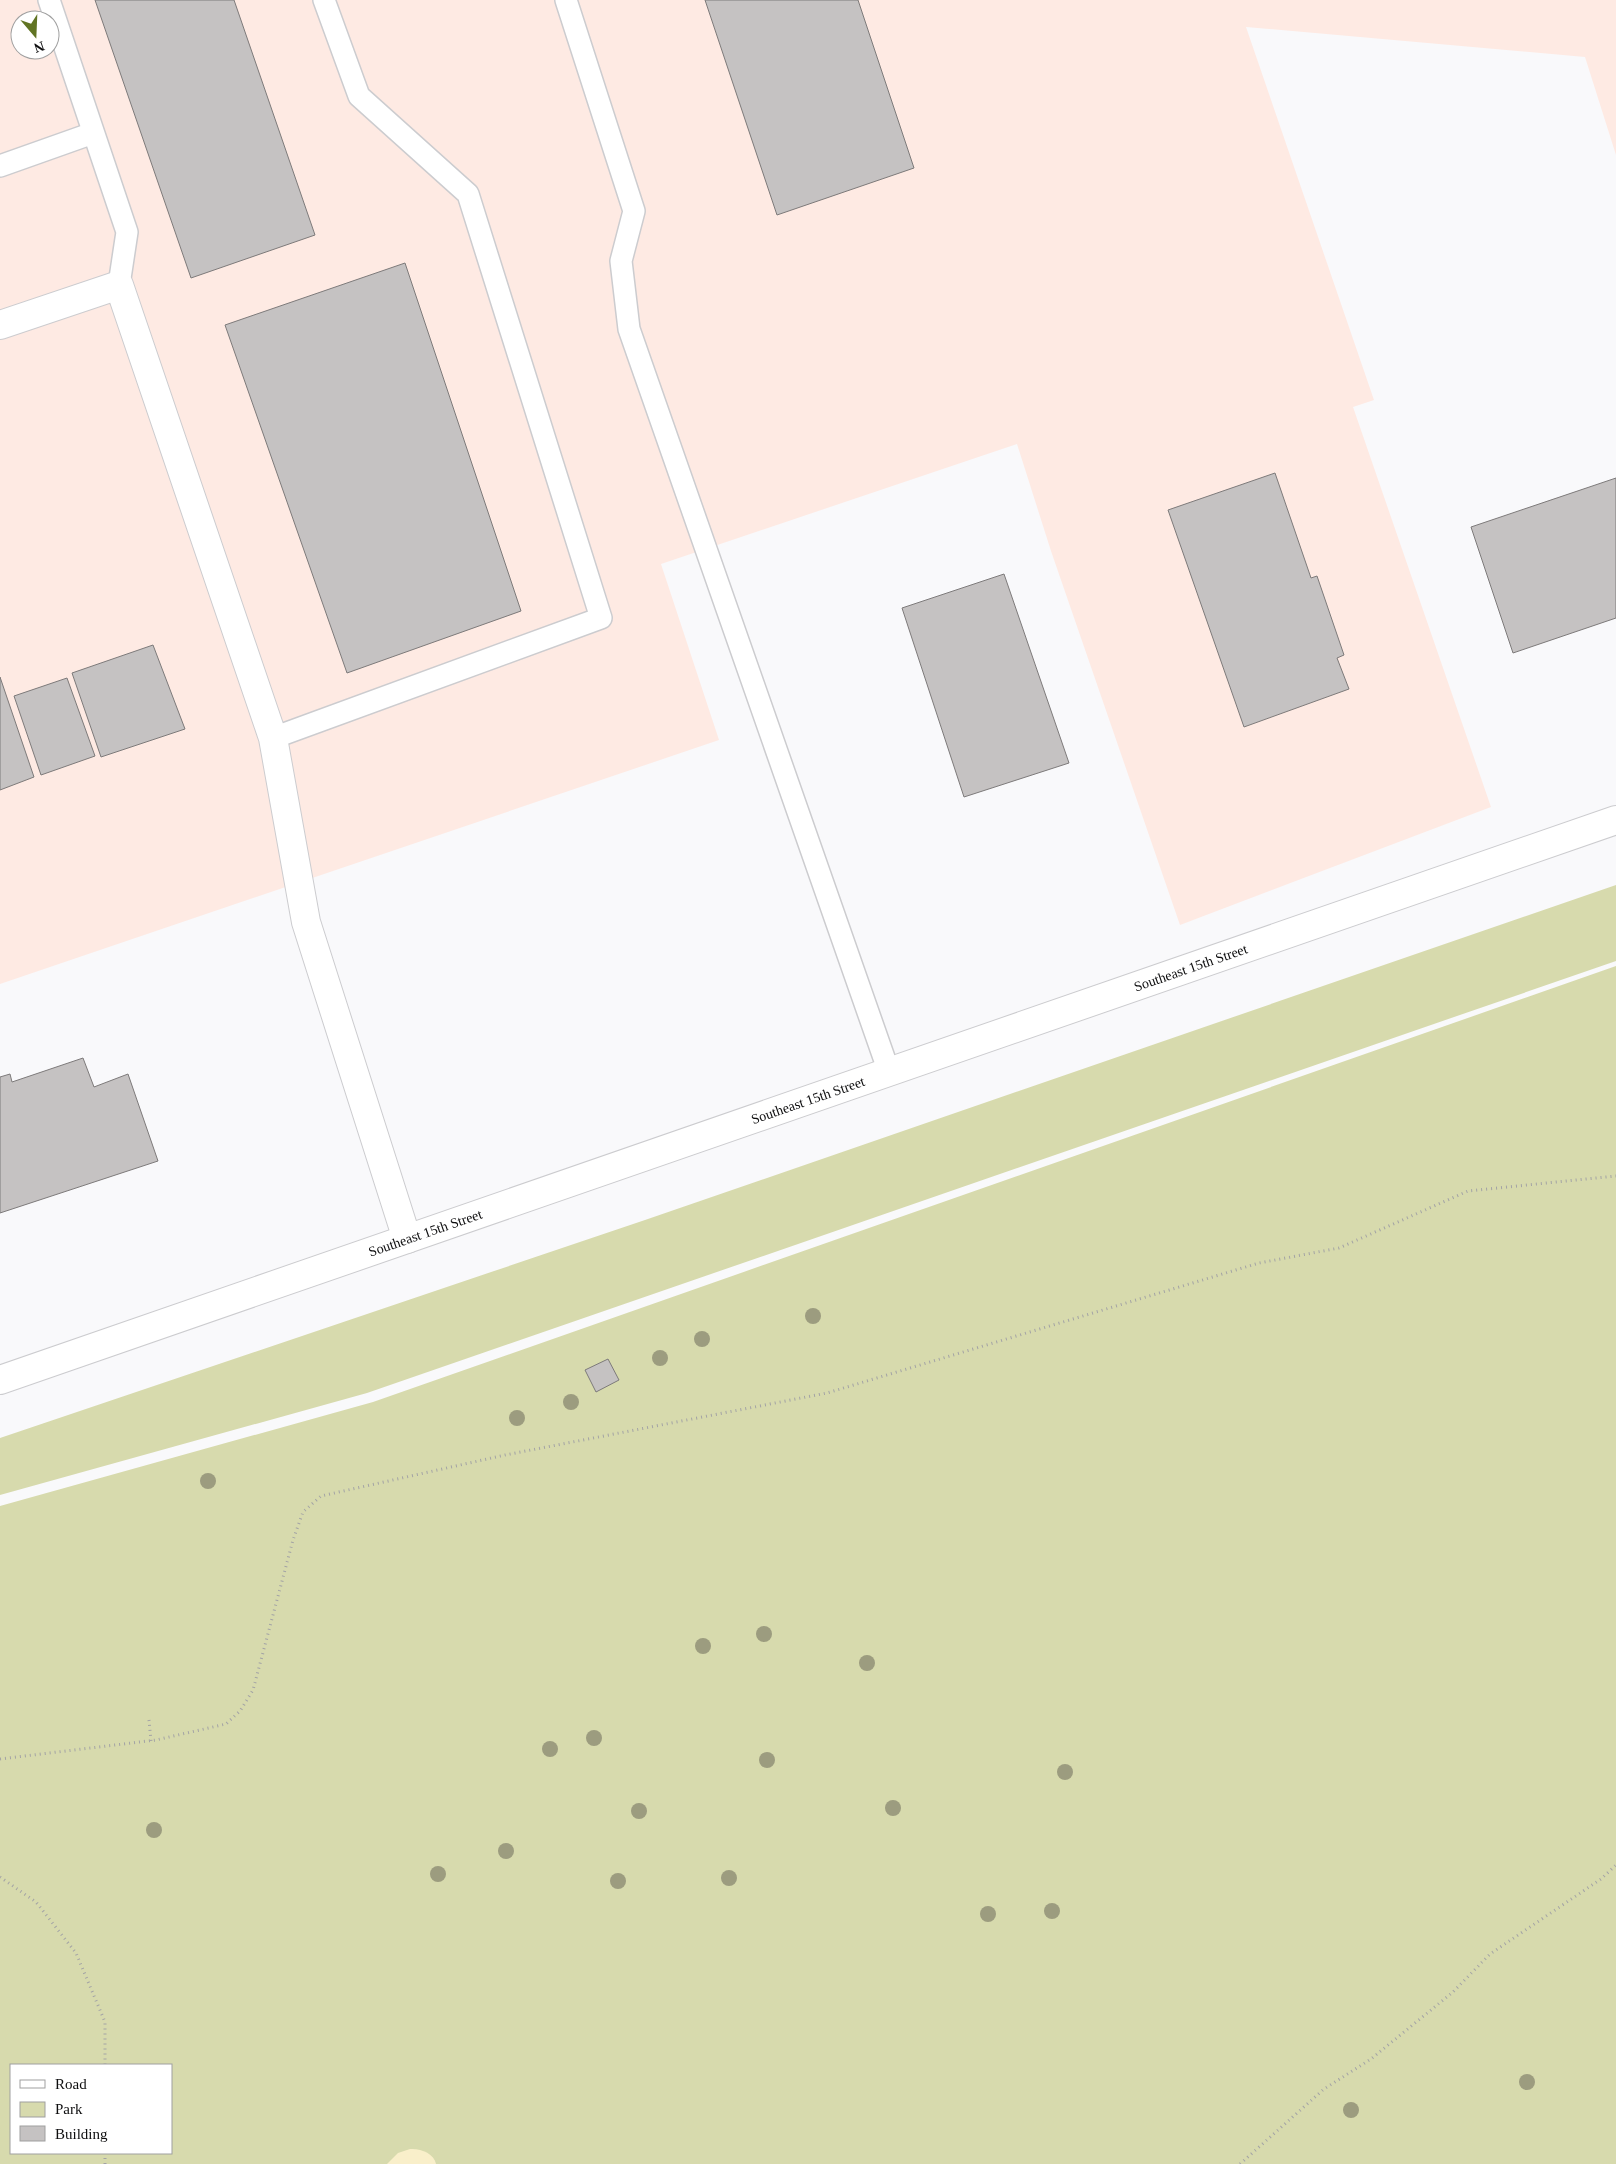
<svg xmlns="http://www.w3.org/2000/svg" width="1616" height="2164" font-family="'Times New Roman',serif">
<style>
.industrial{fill:#feeae3;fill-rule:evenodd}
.green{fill:#d7daad;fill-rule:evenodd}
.sand{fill:#f9efca}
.building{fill:#c5c2c2;stroke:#7d7a7a}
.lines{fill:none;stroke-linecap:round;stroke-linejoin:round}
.lane-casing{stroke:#cccccf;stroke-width:24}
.street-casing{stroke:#cccccf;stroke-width:30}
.secondary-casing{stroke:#cccccf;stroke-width:30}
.path{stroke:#a3a3a5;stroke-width:3;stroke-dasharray:1 4;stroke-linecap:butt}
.lane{stroke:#fff;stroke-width:21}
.street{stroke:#fff;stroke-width:28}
.secondary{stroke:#fff;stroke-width:28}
.tree{fill:#9c9c7f}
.labels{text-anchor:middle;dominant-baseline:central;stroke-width:5;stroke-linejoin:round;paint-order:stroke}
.street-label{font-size:14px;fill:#0e0e0f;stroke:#fff}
</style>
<rect width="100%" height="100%" fill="#f9f9fb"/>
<!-- industrial -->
<path class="industrial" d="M0 0H1616V155L1585 57 1246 27 1374 400 1353 407 1491 807 1180 925 1051 551 1017 444 661 564 719 740 0 984ZM20 20H50V50H20Z"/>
<!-- green -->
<g class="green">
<path d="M1616 885V961L367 1393 0 1495V1438L645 1220Z"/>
<path d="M1616 966V2164H0V1506L373 1402ZM11 2065H171V2153H11Z"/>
</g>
<!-- sand -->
<path class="sand" d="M410 2149C420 2148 434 2153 436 2164H387L398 2153Z"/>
<!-- building -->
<g class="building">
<path d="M95 0H234L315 235 191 278Z"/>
<path d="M705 0H858L914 168 777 215Z"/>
<path d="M405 263 521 611 347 673 225 325Z"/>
<path d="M1275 473 1311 578 1317 576 1344 655 1337 658 1349 689 1244 727 1168 510Z"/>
<path d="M1616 478V618L1513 653 1471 527Z"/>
<path d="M1004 574 1069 763 964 797 902 608Z"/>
<path d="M153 645 185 729 101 757 72 673Z"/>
<path d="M0 677 34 777 0 790Z"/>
<path d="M67 678 95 756 41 775 14 696Z"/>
<path d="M83 1058 94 1087 128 1074 158 1161 0 1213V1077L10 1074 12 1082Z"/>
<path d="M608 1359 619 1380 596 1392 585 1370Z"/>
</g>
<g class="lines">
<defs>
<g id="lane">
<path d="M49 0 127 232 119 285"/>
<path d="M566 0 634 211 621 261 629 329 889 1072"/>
<path d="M0 166 93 133"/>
<path d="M273 738 601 618 468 194 359 96 324 0"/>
</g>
<path id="street" d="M0 325 119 285 273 738 306 922 407 1239"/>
<g id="secondary">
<path id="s1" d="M0 1380 1616 820"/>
</g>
</defs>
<!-- lane casing -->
<use href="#lane" class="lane-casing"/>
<!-- street casing -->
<use href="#street" class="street-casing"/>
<!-- secondary casing -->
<use href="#secondary" class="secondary-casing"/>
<!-- path -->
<g class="path">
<path d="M149 1720 151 1741"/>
<path d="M0 1759 156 1740 226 1724 240 1711 253 1690 293 1540 303 1512 321 1496 505 1455 827 1393 1259 1263 1339 1248 1468 1191 1616 1176"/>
<path d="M0 1877 36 1902 76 1953 105 2022V2065"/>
<path d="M105 2153V2164"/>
<path d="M1240 2164 1324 2089 1371 2059 1453 1992 1490 1954 1601 1879 1616 1865"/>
</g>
<!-- lane -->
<use href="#lane" class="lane"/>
<!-- street -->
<use href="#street" class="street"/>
<!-- secondary -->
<use href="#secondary" class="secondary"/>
</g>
<!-- trees -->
<g class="tree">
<circle cx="813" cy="1316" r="8"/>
<circle cx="702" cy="1339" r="8"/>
<circle cx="660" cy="1358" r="8"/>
<circle cx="571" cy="1402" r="8"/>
<circle cx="517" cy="1418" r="8"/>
<circle cx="208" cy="1481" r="8"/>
<circle cx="764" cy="1634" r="8"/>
<circle cx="703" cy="1646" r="8"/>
<circle cx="867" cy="1663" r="8"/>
<circle cx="594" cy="1738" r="8"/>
<circle cx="550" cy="1749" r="8"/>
<circle cx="767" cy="1760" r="8"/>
<circle cx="1065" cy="1772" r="8"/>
<circle cx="893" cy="1808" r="8"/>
<circle cx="639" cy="1811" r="8"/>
<circle cx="154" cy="1830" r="8"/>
<circle cx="506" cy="1851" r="8"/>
<circle cx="438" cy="1874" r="8"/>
<circle cx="729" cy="1878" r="8"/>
<circle cx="618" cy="1881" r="8"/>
<circle cx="1052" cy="1911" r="8"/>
<circle cx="988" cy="1914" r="8"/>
<circle cx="1527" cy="2082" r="8"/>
<circle cx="1351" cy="2110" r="8"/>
</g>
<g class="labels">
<!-- street labels -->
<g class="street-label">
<text stroke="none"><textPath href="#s1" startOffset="1260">Southeast 15th Street</textPath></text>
<text stroke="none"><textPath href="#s1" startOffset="855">Southeast 15th Street</textPath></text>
<text stroke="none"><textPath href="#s1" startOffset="450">Southeast 15th Street</textPath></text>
</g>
</g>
<!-- legend -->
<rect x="10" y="2064" width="162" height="90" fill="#ffffff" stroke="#9f9f9f"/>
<rect x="20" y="2080" width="25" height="8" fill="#ffffff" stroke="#9f9f9f"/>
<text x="55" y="2089" font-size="15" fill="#0e0e0f">Road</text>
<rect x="20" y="2102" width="25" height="15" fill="#d7daad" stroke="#9f9f9f"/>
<text x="55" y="2114" font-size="15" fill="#0e0e0f">Park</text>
<rect x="20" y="2126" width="25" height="15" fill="#c5c2c2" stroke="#9f9f9f"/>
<text x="55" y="2139" font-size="15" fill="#0e0e0f">Building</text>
<!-- north arrow -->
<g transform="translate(35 35) rotate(161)"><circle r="24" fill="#ffffff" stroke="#9f9f9f"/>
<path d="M0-4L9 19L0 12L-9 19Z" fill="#617423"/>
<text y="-8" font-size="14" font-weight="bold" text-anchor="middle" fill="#0e0e0f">N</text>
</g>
</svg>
